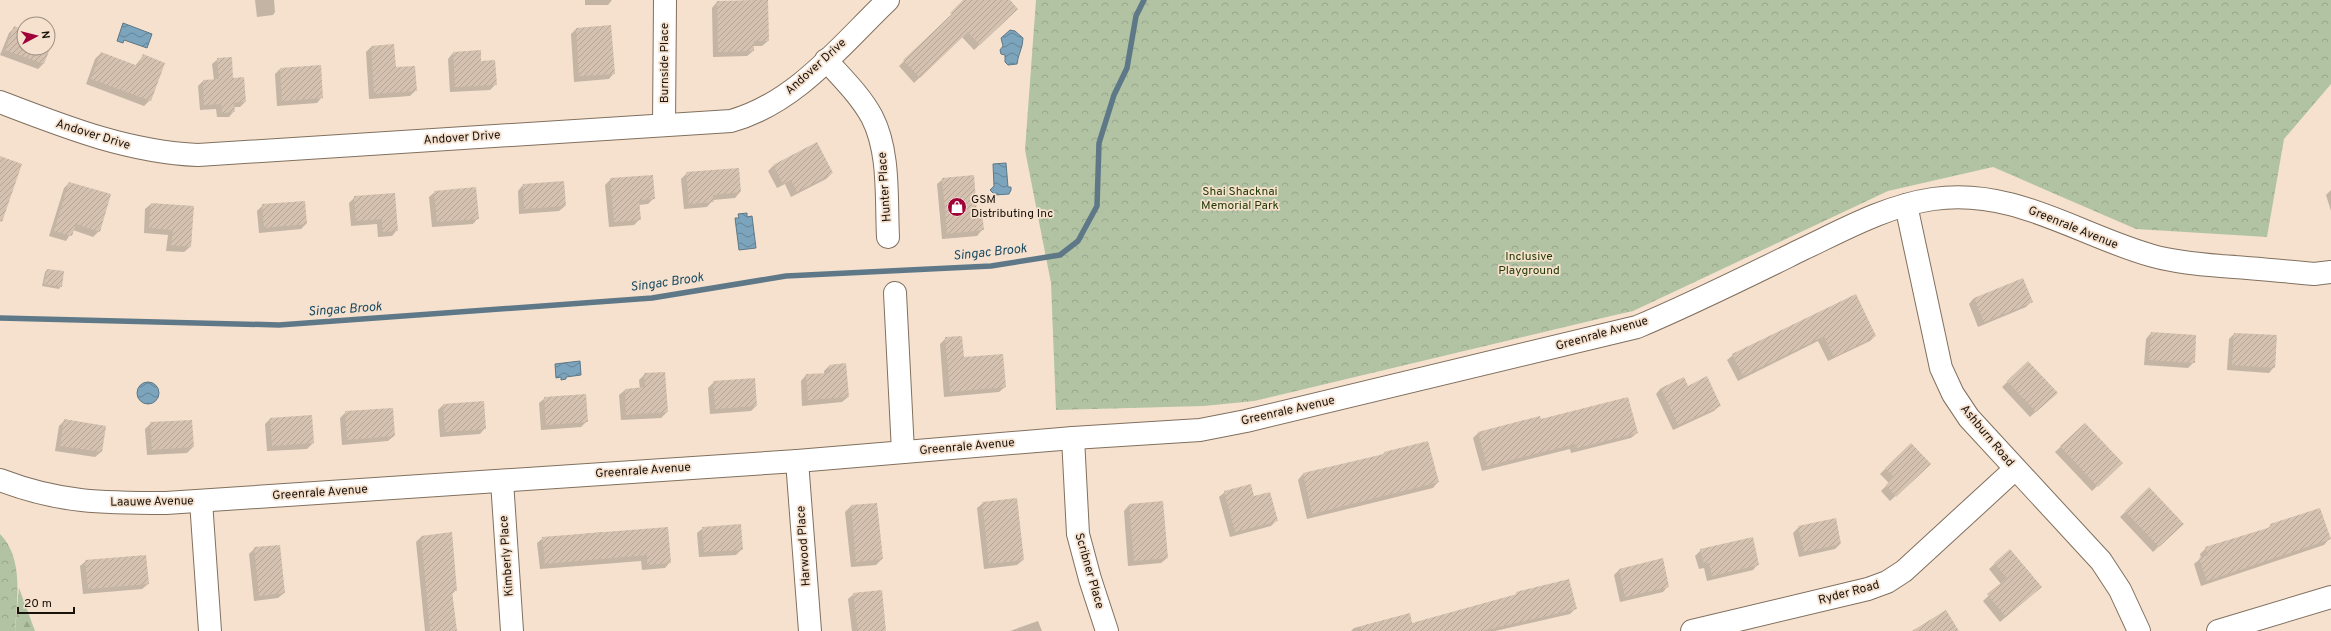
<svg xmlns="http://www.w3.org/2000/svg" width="2331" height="631" font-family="Overpass,sans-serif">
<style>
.forest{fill:url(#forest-firs)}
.park{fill:url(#park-crowns)}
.water{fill:url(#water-waves);stroke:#5e7887}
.shadow{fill:#0003}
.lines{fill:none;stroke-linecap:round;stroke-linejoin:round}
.stream{stroke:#5e7887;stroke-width:5.5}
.building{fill:url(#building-hatch)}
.minor-casing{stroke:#81705f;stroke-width:24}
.minor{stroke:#fff;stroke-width:22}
.labels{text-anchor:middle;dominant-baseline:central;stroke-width:3.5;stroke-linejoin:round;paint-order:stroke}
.street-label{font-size:12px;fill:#19120b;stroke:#f5e1ce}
.park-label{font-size:12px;fill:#243d05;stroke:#f5e1ce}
.poi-label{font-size:12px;fill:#19120b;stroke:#f5e1ce;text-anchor:start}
.water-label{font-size:13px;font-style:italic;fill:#174a63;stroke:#f5e1ce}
</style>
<defs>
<pattern id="forest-firs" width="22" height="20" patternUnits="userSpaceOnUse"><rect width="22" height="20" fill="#b1c3a3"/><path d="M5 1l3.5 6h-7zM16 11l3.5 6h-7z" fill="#98a68b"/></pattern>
<pattern id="park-crowns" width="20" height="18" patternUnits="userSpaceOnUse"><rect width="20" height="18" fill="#b1c3a3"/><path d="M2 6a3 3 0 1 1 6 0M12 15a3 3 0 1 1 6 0" fill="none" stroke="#98a68b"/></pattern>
<pattern id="water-waves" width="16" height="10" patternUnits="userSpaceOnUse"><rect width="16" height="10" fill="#7ca4bc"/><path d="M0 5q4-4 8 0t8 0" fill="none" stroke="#658497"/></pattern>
<pattern id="building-hatch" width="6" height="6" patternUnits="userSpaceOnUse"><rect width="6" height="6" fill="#d5c1af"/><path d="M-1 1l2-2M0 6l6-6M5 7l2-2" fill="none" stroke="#b6a595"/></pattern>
</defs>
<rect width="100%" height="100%" fill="#f5e1ce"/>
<!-- forest -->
<path class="forest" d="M19 588 35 631H15Z"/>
<!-- park -->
<g class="park">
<path d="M1036 0H2331V84L2284 139 2267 237 2136 229 1993 167 1888 191 1633 311 1615 315 1254 401 1204 406 1056 410 1051 283 1025 150Z"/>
<path d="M0 534C24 558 17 600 15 631H0Z"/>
</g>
<!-- water -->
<g class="water">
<path d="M123 23 152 34 147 48 124 40 123 43 117 41Z"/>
<path d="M1010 30 1015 31 1023 38C1023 48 1018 54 1017 64L1008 65 1005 62V55L1001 54 1000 50 1003 46 1001 38Z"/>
<path d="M1006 163 1008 187H1011V190L1009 194 995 195 990 190 994 186 993 164Z"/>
<path d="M747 213V217L752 216 756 248 739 250 735 218H739L738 214Z"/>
<path d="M580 361 581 375 566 377V379L561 380V377L556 378 555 364Z"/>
<circle cx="148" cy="393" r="11"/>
</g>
<!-- shadow -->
<g class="shadow">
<path d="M255 0H274L275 12 273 15 257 17Z"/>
<path d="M585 0H612L608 5H585Z"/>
<path d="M758 0H767L768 41 762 46H753V51L747 56 713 57 712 8 717 2Z"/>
<path d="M966 0H1009L1017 9 974 50 962 37 914 83 899 66Z"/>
<path d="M14 28 24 31V48H48V40L52 41 43 64 38 69 0 55 9 33Z"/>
<path d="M576 29 614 73 609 79 574 82 571 34Z"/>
<path d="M371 47 416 90 410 96 369 99 366 52Z"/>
<path d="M101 53 135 66 143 56 150 100 144 106 86 84 95 59Z"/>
<path d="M453 53 480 62 496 84 490 90 450 92 448 59Z"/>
<path d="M218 59 245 102 240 107H234V111L229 117H217L216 109 200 110 198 86 203 81 214 80 212 64Z"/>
<path d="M320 66 322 97 317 103 277 106 275 74 280 69Z"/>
<path d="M774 165 832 173 826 179 791 197 785 184 777 188 768 171Z"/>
<path d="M738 169 740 192 735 198 713 200 707 207 684 209 681 179 687 173Z"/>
<path d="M611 179 654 198 648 204 639 205 640 219 634 225 609 227 605 185Z"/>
<path d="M943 179 976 215 982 230 977 236 942 239 937 184Z"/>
<path d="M69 183 99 231 93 237 73 230 66 241 49 236 64 188Z"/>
<path d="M523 185 565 206 559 211 519 214 518 191Z"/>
<path d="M2331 190V211L2326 195Z"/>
<path d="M435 192 478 218 473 224 432 227 429 197Z"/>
<path d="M355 197 397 230 392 236 378 237 377 224 351 226 349 203Z"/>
<path d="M151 204 193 207 190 247 184 252 166 251 168 235 144 233 145 209Z"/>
<path d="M263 205 306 224 301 229 259 233 257 211Z"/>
<path d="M47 270 61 286 59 289 42 286 45 272Z"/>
<path d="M1855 295 1875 336 1870 341 1828 361 1818 341 1738 381 1727 360 1733 355Z"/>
<path d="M1974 298 2031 302 2026 307 1978 327 1969 304Z"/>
<path d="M2151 333 2194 362 2188 368 2144 365 2146 339Z"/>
<path d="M2234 334 2274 367 2269 373 2227 370 2229 339Z"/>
<path d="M946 338 963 358 1005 387 999 392 944 397 940 344Z"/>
<path d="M2028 362 2056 393 2030 417 2002 387Z"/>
<path d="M829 366 848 397 842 402 802 406 801 381 806 375 824 374V371Z"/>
<path d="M645 374 667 412 661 418 621 420 619 395 625 390 640 389 639 380Z"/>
<path d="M714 382 756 406 751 411 710 414 708 388Z"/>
<path d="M1687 387 1720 405 1714 411 1673 430 1656 394 1661 388Z"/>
<path d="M545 398 587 421 581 427 541 430 539 403Z"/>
<path d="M443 405 485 428 480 434 440 437 438 410Z"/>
<path d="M346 412 394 436 388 441 342 445 340 418Z"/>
<path d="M270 419 313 443 307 449 267 451 265 424Z"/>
<path d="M65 420 105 427 101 452 95 457 55 451 59 426Z"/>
<path d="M1540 420 1637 433 1631 438 1571 453 1570 449 1482 471 1473 438 1479 432Z"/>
<path d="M151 423 193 447 187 453 147 455 145 429Z"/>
<path d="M2085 424 2121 463 2092 491 2055 452Z"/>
<path d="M1384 453 1438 482 1433 488 1307 519 1298 480 1303 474 1381 456Z"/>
<path d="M1886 468 1924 469 1890 501 1881 491 1889 483 1880 474Z"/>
<path d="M2149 489 2182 524 2153 552 2120 517Z"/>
<path d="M1225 492 1254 498 1277 520 1271 526 1230 537 1219 497Z"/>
<path d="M983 503 1023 560 1017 565 984 569 977 508Z"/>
<path d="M876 504 882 559 876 565 851 567 845 512 851 506Z"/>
<path d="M1129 505 1167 558 1161 563 1128 566 1124 511Z"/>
<path d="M2271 525 2329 539 2324 545 2201 586 2194 564 2201 558 2200 554 2206 548 2266 530Z"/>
<path d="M1799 527 1840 544 1835 549 1799 557 1793 533Z"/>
<path d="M703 528 742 549 736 555 699 557 697 533Z"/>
<path d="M603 532V534L670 562 665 568 642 570 641 561 540 569 537 543 543 538Z"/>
<path d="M422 536 456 590 451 595 456 631H425L416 542Z"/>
<path d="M255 548 284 593 278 598 254 601 249 554Z"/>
<path d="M1701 550 1758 564 1753 570 1707 581 1704 568 1699 569 1695 556Z"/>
<path d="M2010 550 2035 592 2000 622 1983 601 2001 584 1989 569Z"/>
<path d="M1662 559 1668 586 1663 592 1620 602 1614 575 1619 570Z"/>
<path d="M86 561 148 584 142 589 83 594 80 566Z"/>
<path d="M1517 593 1576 608 1570 614 1495 631H1351L1354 628 1409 614 1411 624 1514 596Z"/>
<path d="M854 594 885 631H852L848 599Z"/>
<path d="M1038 621 1042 631H1010Z"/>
</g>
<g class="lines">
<!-- stream -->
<path class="stream" d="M0 318 279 325 652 298 786 276 991 266 1060 255 1078 241 1097 206 1099 143 1114 95 1127 68 1136 16 1144 0"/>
</g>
<!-- building -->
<g class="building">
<path d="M768 0 769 41H754V51L718 52 717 1Z"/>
<path d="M963 0H1010L1018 9 980 45 968 32 920 78 903 60 952 14 950 13Z"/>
<path d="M611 25 615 74 579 76 576 28Z"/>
<path d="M14 26 24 30V48H48V39L53 41 44 64 5 50Z"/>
<path d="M394 44 396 67 415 66 417 91 374 94 371 46Z"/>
<path d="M481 50V61L495 60 497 85 455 87 453 52Z"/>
<path d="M101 52 138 66 143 54 165 63 151 101 91 79Z"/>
<path d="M232 57 233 78 244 77 246 102 234 103 235 112 222 113 221 104 204 105 203 80 219 79 217 58Z"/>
<path d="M321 65 323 98 282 101 280 68Z"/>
<path d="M817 142 833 173 797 192 791 180 783 184 773 165Z"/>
<path d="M0 156 22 164 2 222 0 221Z"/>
<path d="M739 168 741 192 713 195 714 202 689 204 686 172Z"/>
<path d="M653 175 655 199 639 200 641 220 614 222 610 178Z"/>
<path d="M974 175 977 214 982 213 984 230 947 234 942 178Z"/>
<path d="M564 181 566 206 524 209 523 184Z"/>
<path d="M69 182 111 194 100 232 76 224 72 236 54 231Z"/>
<path d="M476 187 479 219 437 222 434 191Z"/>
<path d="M395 193 398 231 383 232 382 219 356 221 354 196Z"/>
<path d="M305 201 307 224 264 228 262 204Z"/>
<path d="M151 203 194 206 191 247 171 245 173 230 149 228Z"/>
<path d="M47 269 64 271 62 287 44 284Z"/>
<path d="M2023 278 2033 302 1984 322 1974 298Z"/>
<path d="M1856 294 1876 336 1834 357 1824 336 1743 376 1732 354Z"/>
<path d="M2151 332 2196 335 2195 363 2149 360Z"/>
<path d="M2234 333 2277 335 2275 368 2232 365Z"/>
<path d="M962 336 964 357 1003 354 1006 387 950 392 945 337Z"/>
<path d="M2028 361 2058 393 2036 412 2007 381Z"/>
<path d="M846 363 849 397 808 400 806 374 830 373 829 365Z"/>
<path d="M665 372 668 412 626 415 625 389 645 387 644 373Z"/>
<path d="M1707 376 1721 406 1678 425 1661 388 1684 377 1688 386Z"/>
<path d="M755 378 757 406 715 409 713 381Z"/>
<path d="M586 394 588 422 546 425 544 397Z"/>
<path d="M1628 397 1638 433 1577 448 1575 444 1487 466 1478 432 1540 416 1541 419Z"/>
<path d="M484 401 486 429 445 432 443 404Z"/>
<path d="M393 408 395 436 347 440 345 411Z"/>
<path d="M312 415 314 443 272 446 270 418Z"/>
<path d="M64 419 106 426 102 452 60 446Z"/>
<path d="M192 420 194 447 152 450 150 422Z"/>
<path d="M2085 423 2123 463 2098 487 2060 446Z"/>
<path d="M1428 441 1439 482 1312 514 1303 473 1384 454V452Z"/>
<path d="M1911 443 1931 464 1896 497 1886 485 1894 477 1885 468Z"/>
<path d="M1251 484 1254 496 1270 492 1278 521 1235 532 1224 491Z"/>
<path d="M2149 487 2184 524 2159 547 2125 511Z"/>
<path d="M1017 498 1024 560 989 564 982 502Z"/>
<path d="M1163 501 1168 558 1134 561 1129 504Z"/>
<path d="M877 503 883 559 856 562 851 505Z"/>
<path d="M2320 508 2331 539 2207 581 2199 558 2208 555 2205 547 2271 527 2270 524Z"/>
<path d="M1836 518 1841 544 1804 552 1798 526Z"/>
<path d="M741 524 743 550 704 552 702 527Z"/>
<path d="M668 527 671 563 647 565V555L545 564 542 537Z"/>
<path d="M452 532 457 591H452L457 631H430L421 536Z"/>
<path d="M1753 537 1759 565 1712 576 1709 563 1704 564 1700 549Z"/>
<path d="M280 545 285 593 259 596 254 547Z"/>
<path d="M2010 549 2042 587 2006 617 1987 594 2007 578 1994 563Z"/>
<path d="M146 555 149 584 88 589 85 560Z"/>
<path d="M1663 558 1669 587 1625 597 1619 569Z"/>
<path d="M1569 579 1577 609 1482 631H1361V626L1410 613 1412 623 1517 594 1516 592Z"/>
<path d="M882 590 886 631H858L853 593Z"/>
<path d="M1946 610 1959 631H1912Z"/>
</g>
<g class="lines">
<defs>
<g id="minor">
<path d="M826 60C842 78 860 95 872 117 890 152 886 198 888 237"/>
<path d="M0 102C65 127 128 152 198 155L731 121C796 103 841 45 888 0"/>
<path d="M664 125 665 0"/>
<path d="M1906 205 1941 368 1953 394 1969 418 2101 561 2120 590 2139 631"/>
<path d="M895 293 903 452"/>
<path d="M1073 438 1078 534 1090 579 1107 631"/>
<path d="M797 461 810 631"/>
<path d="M0 480C60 503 103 503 166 503L797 461 1073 438 1200 430 1246 421 1637 327C1694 303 1748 276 1803 249 1845 229 1886 206 1933 199 2014 187 2080 236 2153 256 2175 262 2198 264 2221 266 2252 268 2283 271 2314 274L2331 272"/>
<path d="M502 481 512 631"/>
<path d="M201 501 210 631"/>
<path d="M1692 631 1868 589 1887 582 1904 571 2014 470"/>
<path d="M2218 631 2331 597"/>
</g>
</defs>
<!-- minor casing -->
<use href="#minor" class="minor-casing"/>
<!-- minor -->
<use href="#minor" class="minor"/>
</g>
<!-- icons -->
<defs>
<symbol id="shop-disc" viewBox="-11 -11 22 22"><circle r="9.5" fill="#a10139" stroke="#f5e1ce"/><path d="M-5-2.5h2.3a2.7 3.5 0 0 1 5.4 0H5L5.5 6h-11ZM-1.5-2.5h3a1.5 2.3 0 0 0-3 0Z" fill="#fff"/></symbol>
</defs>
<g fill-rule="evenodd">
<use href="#shop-disc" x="946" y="196" width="22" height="22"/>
</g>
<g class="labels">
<!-- street labels -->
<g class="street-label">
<text transform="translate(665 63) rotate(-90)">Burnside Place</text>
<text transform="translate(816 67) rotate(-42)">Andover Drive</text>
<text transform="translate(93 135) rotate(17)">Andover Drive</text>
<text transform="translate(462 138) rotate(-4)">Andover Drive</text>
<text transform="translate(885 187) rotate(-94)">Hunter Place</text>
<text transform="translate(2073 228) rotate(22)">Greenrale Avenue</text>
<text transform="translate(1602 334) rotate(-16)">Greenrale Avenue</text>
<text transform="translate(1288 411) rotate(-13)">Greenrale Avenue</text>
<text transform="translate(1987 436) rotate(50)">Ashburn Road</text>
<text transform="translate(967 447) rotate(-5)">Greenrale Avenue</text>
<text transform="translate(643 471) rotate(-4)">Greenrale Avenue</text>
<text transform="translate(320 493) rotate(-4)">Greenrale Avenue</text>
<text transform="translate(152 502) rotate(-1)">Laauwe Avenue</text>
<text transform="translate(804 546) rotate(-94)">Harwood Place</text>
<text transform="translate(507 556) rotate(-94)">Kimberly Place</text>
<text transform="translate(1089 571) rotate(74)">Scribner Place</text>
<text transform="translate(1849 593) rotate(-15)">Ryder Road</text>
</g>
<!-- park labels -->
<g class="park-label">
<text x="1240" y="192">Shai Shacknai<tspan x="1240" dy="14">Memorial Park</tspan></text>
<text x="1529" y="257">Inclusive<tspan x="1529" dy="14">Playground</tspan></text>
</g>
<!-- poi labels -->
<g class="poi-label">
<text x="971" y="200">GSM<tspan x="971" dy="14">Distributing Inc</tspan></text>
</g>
<!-- water labels -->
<g class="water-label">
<text transform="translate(990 253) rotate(-6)">Singac Brook</text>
<text transform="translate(667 283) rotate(-8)">Singac Brook</text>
<text transform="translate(345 310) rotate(-4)">Singac Brook</text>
</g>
</g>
<!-- north arrow -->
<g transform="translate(36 36) rotate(83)"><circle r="19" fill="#f5e1ce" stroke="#9d8e80"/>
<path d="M0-3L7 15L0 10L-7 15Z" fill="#a10139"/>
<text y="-6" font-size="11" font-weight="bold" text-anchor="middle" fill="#19120b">N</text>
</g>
<!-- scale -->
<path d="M18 607v6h56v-6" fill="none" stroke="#19120b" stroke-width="2"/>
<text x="24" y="607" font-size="12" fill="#19120b" stroke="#f5e1ce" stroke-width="3" paint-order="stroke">20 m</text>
</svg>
